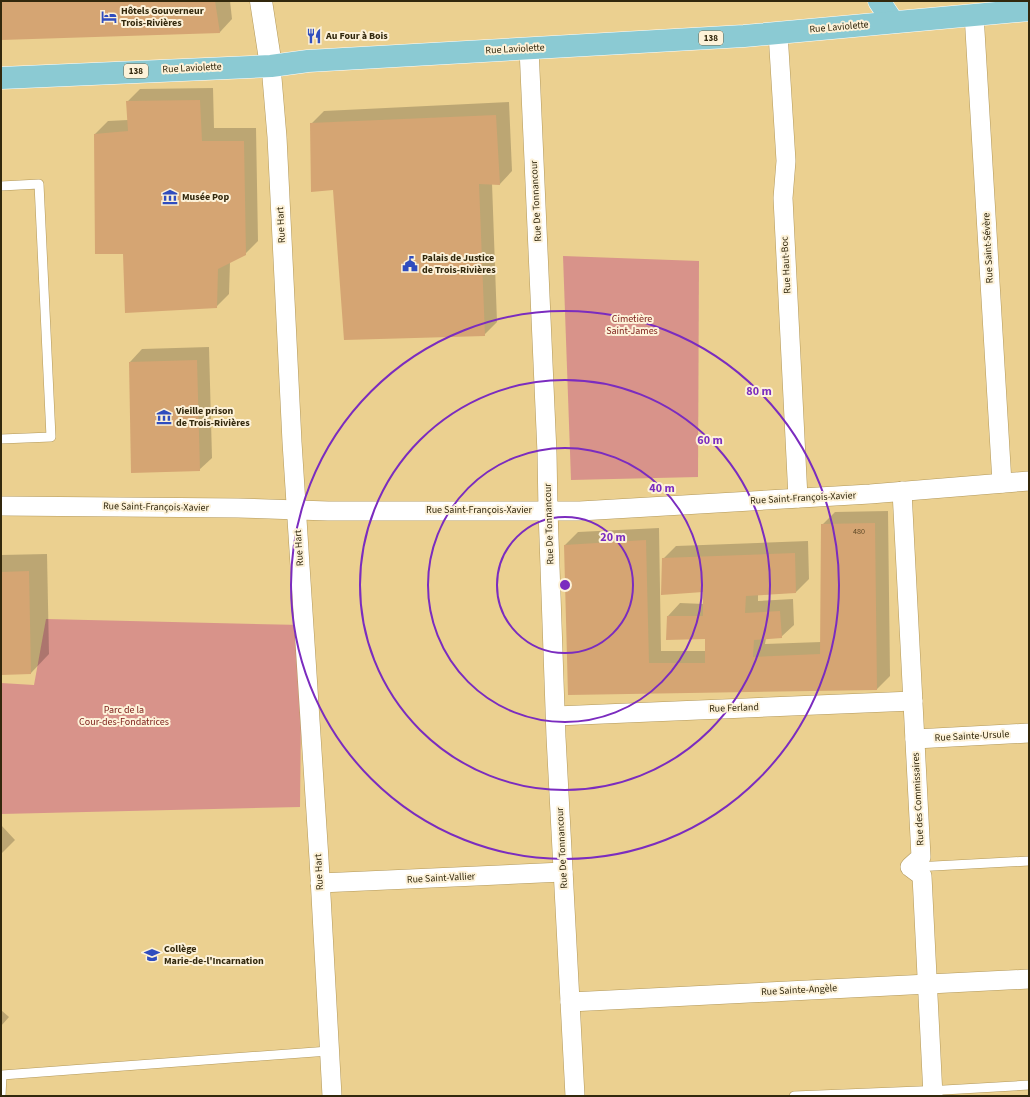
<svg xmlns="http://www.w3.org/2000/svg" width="1030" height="1097" font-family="'Source Sans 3',sans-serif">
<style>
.green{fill:#d8938a}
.shadow{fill:#0003}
.building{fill:#d5a573}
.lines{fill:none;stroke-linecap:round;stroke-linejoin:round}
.service-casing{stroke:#b2985a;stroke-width:10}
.minor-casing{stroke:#b2985a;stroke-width:20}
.tertiary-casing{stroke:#b2985a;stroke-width:23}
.primary-casing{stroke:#fff;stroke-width:23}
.service{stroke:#fff;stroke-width:9}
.minor{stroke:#fff;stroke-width:19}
.tertiary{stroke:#fff;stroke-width:22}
.primary{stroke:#8bcad3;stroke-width:22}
.ring{fill:none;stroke:#7b2cbf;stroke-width:2}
.labels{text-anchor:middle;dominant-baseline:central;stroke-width:4;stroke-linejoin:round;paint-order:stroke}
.number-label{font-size:8px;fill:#5b4726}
.shield{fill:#fdf2d9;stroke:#6f654a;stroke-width:1}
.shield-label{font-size:9px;font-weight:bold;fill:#32280d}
.poi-label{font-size:10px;font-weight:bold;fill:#32280d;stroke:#fdf2d9;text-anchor:start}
.street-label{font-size:10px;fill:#32280d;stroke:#fdf2d9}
.park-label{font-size:10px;fill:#7b1b17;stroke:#fdf2d9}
.centre{fill:#7b2cbf;stroke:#fdf2d9;stroke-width:2}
.ring-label{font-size:12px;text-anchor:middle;font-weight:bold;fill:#7b2cbf;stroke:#fdf2d9;stroke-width:4;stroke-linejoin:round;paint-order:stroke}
</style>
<rect width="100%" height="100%" fill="#ebd090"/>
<!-- green -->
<g class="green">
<path d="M563 256 699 261 698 477 571 480Z"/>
<path d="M46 619 302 625 300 807 1 814V683L34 685Z"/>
</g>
<!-- shadow -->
<g class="shadow">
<path d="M1 1H230L232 19 220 32 1 39Z"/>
<path d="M213 88 214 128H256L258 241 245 254 230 262 229 294 216 307 124 253 95 134 108 121 128 120 127 102 140 89Z"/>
<path d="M509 102 512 171 500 184 492 183 497 322 484 335 334 189 311 124 324 111Z"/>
<path d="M209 347 212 458 199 470 130 362 142 349Z"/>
<path d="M888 511 890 676 877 689 569 694 565 545 578 532 659 528 661 651H706V638L668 616 680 603 704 604 705 591 663 559 676 546 808 541 809 579 796 592 758 595V601L793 599 794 625 781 637 766 638 765 644 821 642 822 525 835 512Z"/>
<path d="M47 554 49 654 31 673 1 674V555Z"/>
<path d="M1 825 15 840 1 854Z"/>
<path d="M1 1010 9 1017 1 1026Z"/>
</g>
<!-- building -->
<g class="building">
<path d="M1 1H215L220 33 1 40Z"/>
<path d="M200 100 202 141H244L246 255 218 269 217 308 125 313 123 254H95L94 134 128 131 126 101Z"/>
<path d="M496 115 500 185 479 184 485 336 344 340 333 190 311 192 310 123Z"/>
<path d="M197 360 200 471 131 473 129 362Z"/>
<path d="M875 523 877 690 568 695 564 545 646 540 649 663H705V639L666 640 667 616H703V592L661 595 662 558 795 553 796 593 746 596 745 613 780 611 782 638 754 640 753 657 820 654 821 524Z"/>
<path d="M29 571 31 674 1 675V572Z"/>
</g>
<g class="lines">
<defs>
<g id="service">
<path d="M1 186 39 184 51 437 1 439"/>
<path d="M915 867 1029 861"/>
<path d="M1 1096 2 1075 329 1051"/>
<path d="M794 1096 944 1090 1029 1085"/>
</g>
<g id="minor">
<path d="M974 14 1002 483"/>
<path d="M778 33 786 161 783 198 798 498"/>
<path d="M529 48 547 453 548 510 556 737 575 1096"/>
<path d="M271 66 277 137 292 442 319 859 332 1096"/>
<path d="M902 491 921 857 910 867 922 876 933 1096"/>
<path d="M1 506 238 508 328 511H580L870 494 1029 481"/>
<path d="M556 716 913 701"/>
<path d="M915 739 1029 733"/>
<path d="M320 883 563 872"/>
<path d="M570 1002 1029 979"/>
</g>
<path id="tertiary" d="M261 1 271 66"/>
<g id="primary">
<path d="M879 1 893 22"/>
<path d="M1 78 271 66 308 61 744 36 1029 10"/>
</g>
</defs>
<!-- service casing -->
<use href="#service" class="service-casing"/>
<!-- minor casing -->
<use href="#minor" class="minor-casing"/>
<!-- tertiary casing -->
<use href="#tertiary" class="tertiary-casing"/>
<!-- primary casing -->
<use href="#primary" class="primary-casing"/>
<!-- service -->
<use href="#service" class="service"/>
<!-- minor -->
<use href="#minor" class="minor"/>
<!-- tertiary -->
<use href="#tertiary" class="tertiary"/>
<!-- primary -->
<use href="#primary" class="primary"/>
</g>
<!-- distance rings -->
<g class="ring">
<circle cx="565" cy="585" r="68"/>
<circle cx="565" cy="585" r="137"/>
<circle cx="565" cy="585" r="205"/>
<circle cx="565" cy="585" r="274"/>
</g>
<!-- icons -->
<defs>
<symbol id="hotel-bare" viewBox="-9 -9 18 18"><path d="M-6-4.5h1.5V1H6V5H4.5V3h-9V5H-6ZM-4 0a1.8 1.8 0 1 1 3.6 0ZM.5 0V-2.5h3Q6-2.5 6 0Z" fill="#304dbe" stroke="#fdf2d9" stroke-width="2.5" paint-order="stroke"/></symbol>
<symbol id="restaurant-bare" viewBox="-9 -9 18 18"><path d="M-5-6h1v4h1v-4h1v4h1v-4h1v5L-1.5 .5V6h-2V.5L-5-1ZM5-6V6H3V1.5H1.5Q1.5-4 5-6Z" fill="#304dbe" stroke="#fdf2d9" stroke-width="2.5" paint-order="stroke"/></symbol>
<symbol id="museum-bare" viewBox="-9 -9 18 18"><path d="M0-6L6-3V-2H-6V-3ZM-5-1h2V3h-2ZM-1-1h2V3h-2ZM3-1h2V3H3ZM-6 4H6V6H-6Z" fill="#304dbe" stroke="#fdf2d9" stroke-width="2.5" paint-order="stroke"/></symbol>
<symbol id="civic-bare" viewBox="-9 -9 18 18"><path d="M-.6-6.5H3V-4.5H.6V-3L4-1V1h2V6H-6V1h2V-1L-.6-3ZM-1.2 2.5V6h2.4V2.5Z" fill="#304dbe" stroke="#fdf2d9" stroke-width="2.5" paint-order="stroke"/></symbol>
<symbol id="school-bare" viewBox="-9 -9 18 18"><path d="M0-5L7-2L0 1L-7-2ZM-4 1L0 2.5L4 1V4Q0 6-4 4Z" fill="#304dbe" stroke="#fdf2d9" stroke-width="2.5" paint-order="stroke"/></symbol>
</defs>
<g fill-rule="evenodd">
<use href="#hotel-bare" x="98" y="6" width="22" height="22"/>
<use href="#restaurant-bare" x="303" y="25" width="22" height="22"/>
<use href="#museum-bare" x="159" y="186" width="22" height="22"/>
<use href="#civic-bare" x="399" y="253" width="22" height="22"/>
<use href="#museum-bare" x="153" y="406" width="22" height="22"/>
<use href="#school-bare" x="141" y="944" width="22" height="22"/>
</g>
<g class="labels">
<!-- number labels -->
<g class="number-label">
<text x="859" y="531">480</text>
</g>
<!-- shield labels -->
<g class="shield">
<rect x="699" y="31" width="24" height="14" rx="3"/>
<rect x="124" y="64" width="24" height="14" rx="3"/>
</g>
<g class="shield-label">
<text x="711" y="38">138</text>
<text x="136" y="71">138</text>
</g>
<!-- poi labels -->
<g class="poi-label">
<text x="121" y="11">Hôtels Gouverneur<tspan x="121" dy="12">Trois-Rivières</tspan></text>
<text x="326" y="36">Au Four à Bois</text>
<text x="182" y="197">Musée Pop</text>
<text x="422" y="258">Palais de Justice<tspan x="422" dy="12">de Trois-Rivières</tspan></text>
<text x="176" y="411">Vieille prison<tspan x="176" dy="12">de Trois-Rivières</tspan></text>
<text x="164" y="949">Collège<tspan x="164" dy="12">Marie-de-l'Incarnation</tspan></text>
</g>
<!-- street labels -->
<g class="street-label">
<text transform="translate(839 27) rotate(-5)">Rue Laviolette</text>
<text transform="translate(515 49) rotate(-3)">Rue Laviolette</text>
<text transform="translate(192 68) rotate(-3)">Rue Laviolette</text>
<text transform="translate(536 201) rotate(-93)">Rue De Tonnancour</text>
<text transform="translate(281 225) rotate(-93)">Rue Hart</text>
<text transform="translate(988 248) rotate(-93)">Rue Saint-Sévère</text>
<text transform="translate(786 265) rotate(-93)">Rue Haut-Boc</text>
<text transform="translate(803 498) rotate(-3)">Rue Saint-François-Xavier</text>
<text transform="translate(156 507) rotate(1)">Rue Saint-François-Xavier</text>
<text x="479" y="510">Rue Saint-François-Xavier</text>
<text transform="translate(549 524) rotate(-92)">Rue De Tonnancour</text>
<text transform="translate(299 548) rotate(-94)">Rue Hart</text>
<text transform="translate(734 708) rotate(-2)">Rue Ferland</text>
<text transform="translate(972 736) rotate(-3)">Rue Sainte-Ursule</text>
<text transform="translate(918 799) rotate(-93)">Rue des Commissaires</text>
<text transform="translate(562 848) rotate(-93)">Rue De Tonnancour</text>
<text transform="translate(319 872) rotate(-93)">Rue Hart</text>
<text transform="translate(441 878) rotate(-3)">Rue Saint-Vallier</text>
<text transform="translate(799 990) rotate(-3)">Rue Sainte-Angèle</text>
</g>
<!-- park labels -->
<g class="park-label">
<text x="632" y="319">Cimetière<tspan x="632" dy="12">Saint-James</tspan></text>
<text x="124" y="710">Parc de la<tspan x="124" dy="12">Cour-des-Fondatrices</tspan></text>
</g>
</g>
<circle cx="565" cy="585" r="6" class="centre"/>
<g class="ring-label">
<text x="759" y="395">80 m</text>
<text x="710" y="444">60 m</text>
<text x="662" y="492">40 m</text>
<text x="613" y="541">20 m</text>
</g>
<!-- border -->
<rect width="1030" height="1097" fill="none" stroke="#32280d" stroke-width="4"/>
</svg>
